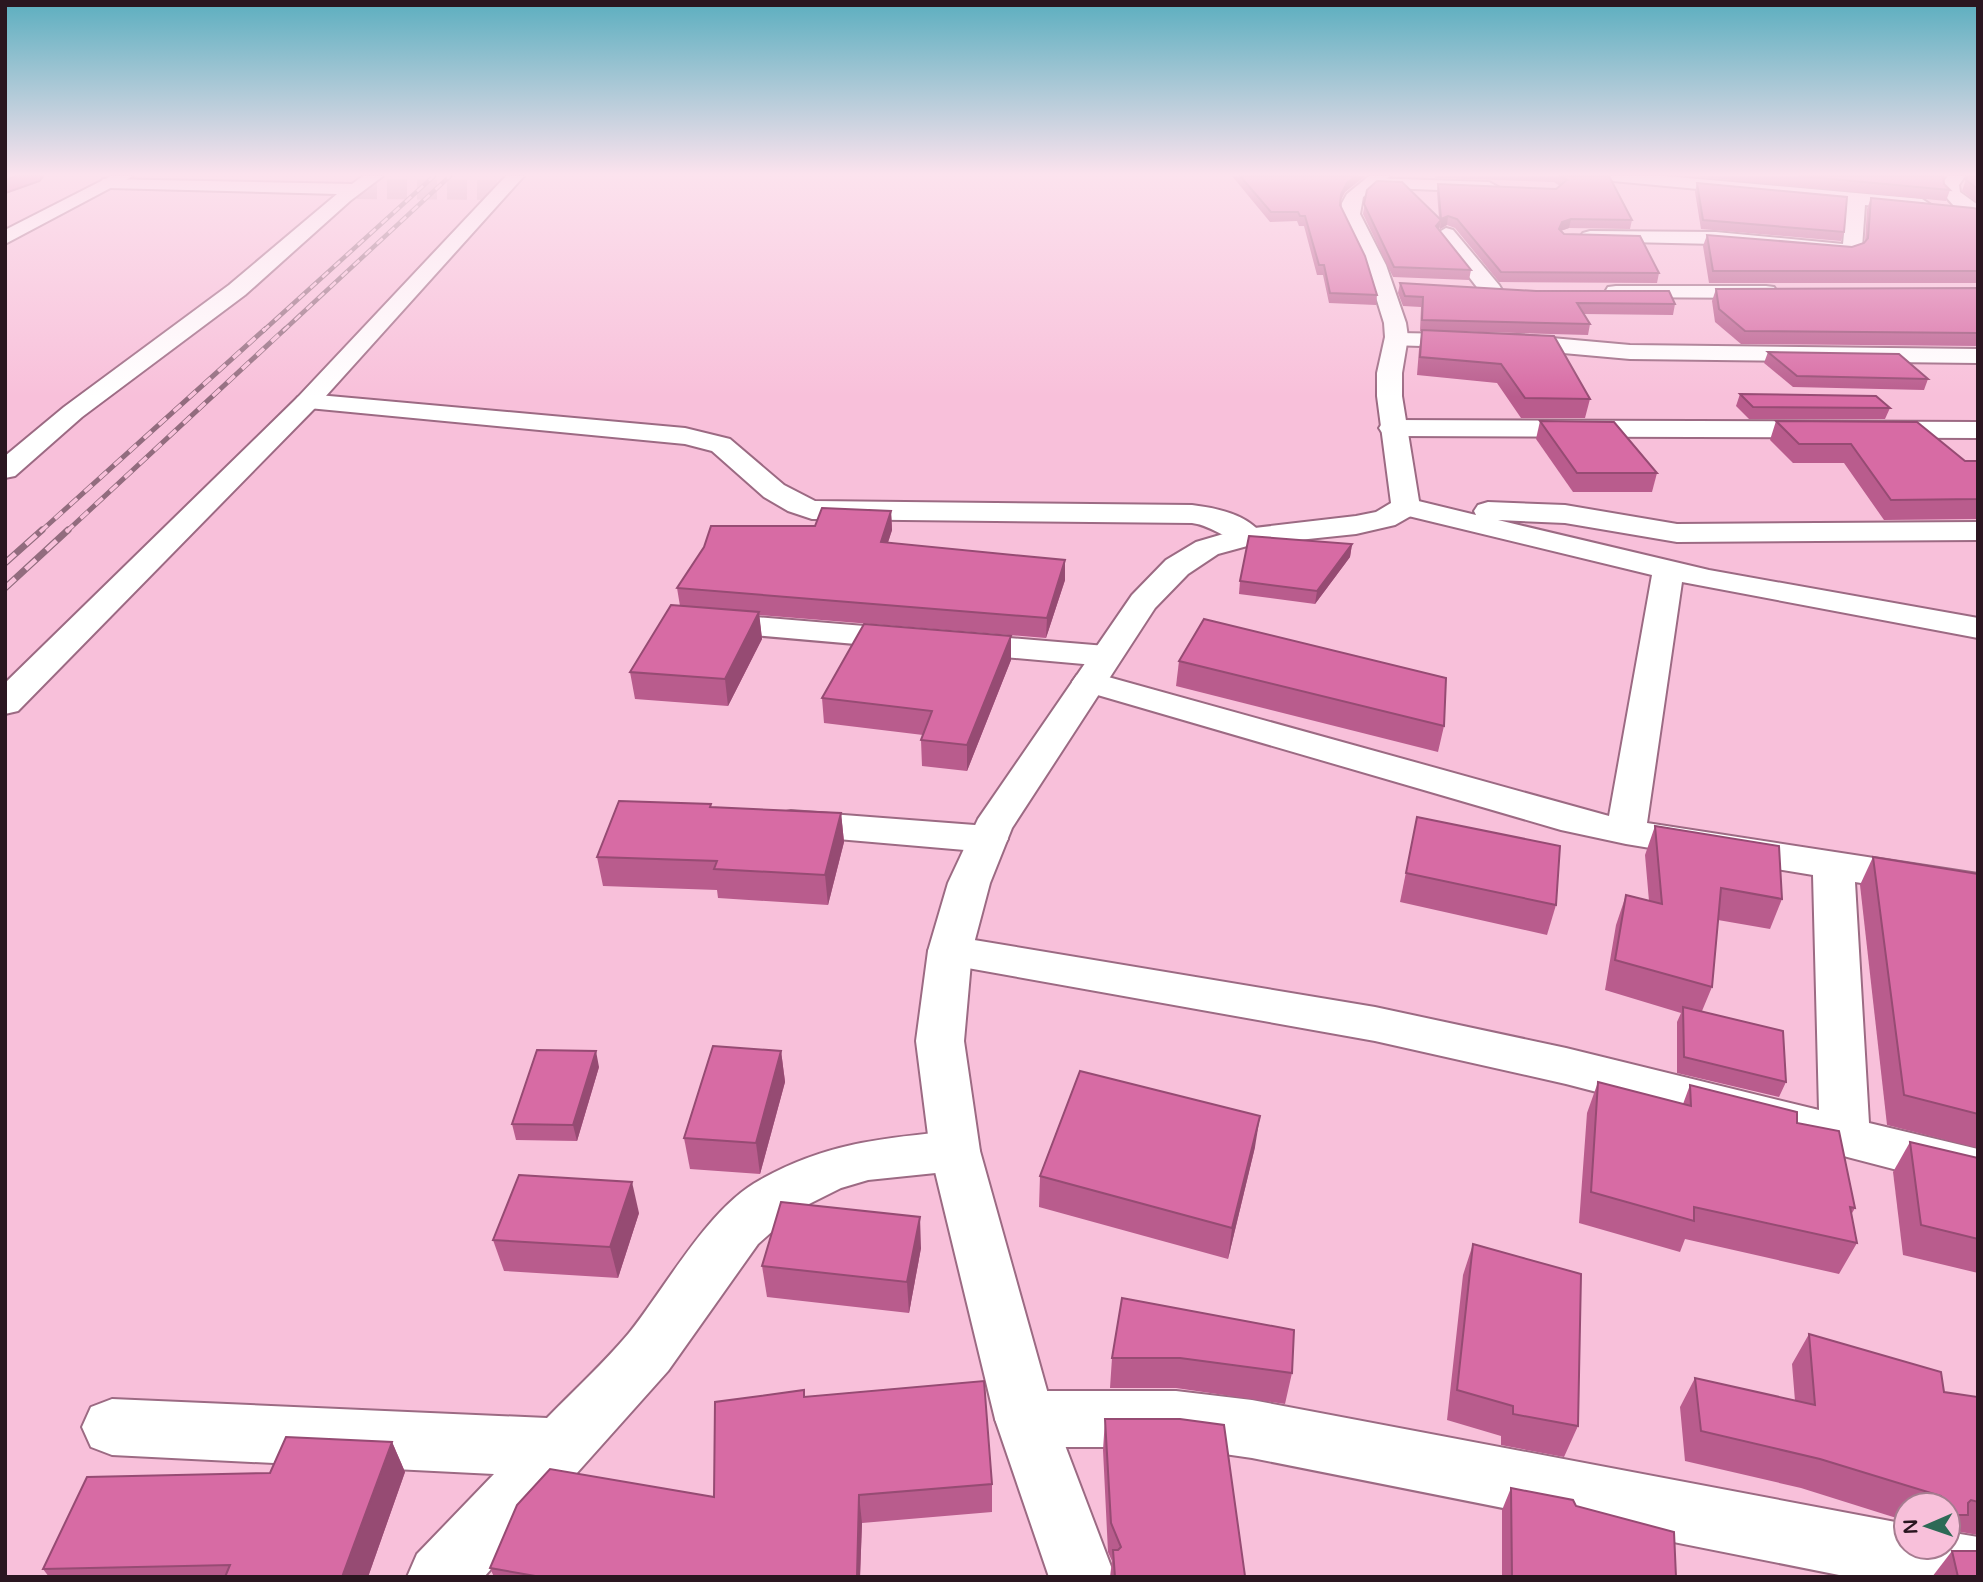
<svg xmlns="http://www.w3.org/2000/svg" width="1983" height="1582" font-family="'Varela Round',sans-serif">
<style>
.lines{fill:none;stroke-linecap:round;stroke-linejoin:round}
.minor-tunnel{stroke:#cf9eb5;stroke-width:20;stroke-dasharray:20 10;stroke-linecap:butt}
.minor-casing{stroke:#9c6a83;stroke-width:4}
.tertiary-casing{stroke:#9c6a83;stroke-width:4}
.motorway-casing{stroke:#9a4574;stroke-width:4}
.minor{fill:#fff;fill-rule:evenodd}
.tertiary{fill:#fff;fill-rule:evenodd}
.motorway{fill:#d75fa1;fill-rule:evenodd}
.rail-far2-casing{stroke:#926c7e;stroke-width:4.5}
.rail-far1-casing{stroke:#926c7e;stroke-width:5}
.rail-casing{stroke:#926c7e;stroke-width:7}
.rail-far2{stroke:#f8c0da;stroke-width:2.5;stroke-dasharray:8;stroke-linecap:butt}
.rail-far1{stroke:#f8c0da;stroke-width:3.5;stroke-dasharray:10;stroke-linecap:butt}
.rail{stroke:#f8c0da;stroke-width:4.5;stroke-dasharray:14;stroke-linecap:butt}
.wall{fill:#b95c8d}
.shaded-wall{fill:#964b73}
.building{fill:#d76ba4;stroke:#964b73;stroke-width:2}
</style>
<rect width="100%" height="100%" fill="#f8c0da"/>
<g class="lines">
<!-- minor-tunnel -->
<path class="minor-tunnel" d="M357 189 502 190"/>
<defs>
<g id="minor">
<path d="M363 176H383L350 201 245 295 82 417 15 476 5 478V456L64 407 229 285 337 194 109 188 100 183 103 179 352 184Z"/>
<path d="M1604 176H1665L1922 199 1931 205 1922 211 1865 205 1862 248 1859 252 1847 256 1716 244 1583 241 1580 237 1583 233 1590 231 1716 232 1843 244 1847 203 1613 181Z"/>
<path d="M1948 176H1965L1959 185 1960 192 1978 205V220C1963 216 1944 200 1941 185Z"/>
<path d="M1370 178 1489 182 1498 187 1489 192 1364 187 1361 183Z"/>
<path d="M1446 228 1453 230 1499 285 1502 290 1499 295H1483L1436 234Z"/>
<path d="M1616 286H1766L1774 287 1777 292 1774 297 1766 298 1608 297 1605 292 1608 287Z"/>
<path d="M1397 333 1519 335 1630 345 1978 349V363L1630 359 1519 349 1389 345 1385 340 1389 335Z"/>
<path d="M307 394 685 428 730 439 784 485 815 501 1192 505C1216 508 1248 514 1263 536L1259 542C1234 548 1216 526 1192 523L812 519 788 511 764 497 712 451 685 444 298 407 294 402 298 397Z"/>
<path d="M1392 420 1978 422V438L1392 436 1383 434 1379 428 1383 422Z"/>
<path d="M1406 498 1476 515 1474 511 1478 505 1488 502 1565 505 1677 524 1978 522V540L1677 542 1565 523 1498 520 1709 570 1978 618V638L1682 582 1647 823 1978 874V902L1855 882 1869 1123 1978 1149V1191L1566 1084 1375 1041 934 962 928 951 934 940 950 936 1375 1007 1566 1048 1819 1110 1813 875 1626 844 1561 830 1077 689 1072 682 1077 675 1089 672 1101 675 1609 816 1652 575 1396 513 1392 507 1396 501Z"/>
<path d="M707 613 1106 646 1118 649 1123 656 1118 663 1106 666 695 630 691 623 695 616Z"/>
<path d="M791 811 988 826 1002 830 1008 839 1002 848 988 852 791 835 777 832 771 823 777 814Z"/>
<path d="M955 1131 973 1137 980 1151 973 1165 955 1171 868 1180 841 1188 795 1211 758 1244 668 1371 484 1577H407L417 1554 494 1474 112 1455 91 1447 82 1427 91 1407 112 1399 547 1418C574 1390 604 1363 629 1333 666 1287 708 1208 760 1180 825 1143 883 1138 955 1131Z"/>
<path d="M1025 1391H1176L1252 1400 1906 1524V1547H1948V1532L1978 1537V1577H1849L1252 1458 1176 1447H1025L1004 1439 995 1419 1004 1399Z"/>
</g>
<g id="tertiary">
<path d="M111 176H133L5 244V230Z"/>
<path d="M506 176H524L316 407 18 711 5 714V683L298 397Z"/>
<path d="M1369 176H1390L1363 197 1360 214 1386 265 1406 323 1408 337 1402 373V396L1420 507 1416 513 1395 525 1356 534 1251 545 1218 554 1188 574 1155 608 1012 828 990 883 972 951 964 1041 980 1151 1055 1419 1115 1577H1049L995 1419 930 1151 916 1041 928 951 948 883 978 819 1132 595 1166 560 1196 542 1237 530 1356 516 1376 512 1391 503 1377 396V373L1385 337 1384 323 1366 265 1341 214 1342 203 1347 194Z"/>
</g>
<path id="motorway" d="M18 176H42L39 180 5 192V181Z"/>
</defs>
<!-- minor casing -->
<use href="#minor" class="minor-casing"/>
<!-- tertiary casing -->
<use href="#tertiary" class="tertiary-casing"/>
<!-- motorway casing -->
<use href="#motorway" class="motorway-casing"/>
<!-- minor -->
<use href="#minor" class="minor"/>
<!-- tertiary -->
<use href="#tertiary" class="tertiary"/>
<!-- motorway -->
<use href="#motorway" class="motorway"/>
<defs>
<g id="rail-far2">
<path d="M263 331 434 176"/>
<path d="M283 331 450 176"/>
</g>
<g id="rail-far1">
<path d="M40 532 265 329"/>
<path d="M66 532 285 329"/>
</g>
<g id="rail">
<path d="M5 563 42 530"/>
<path d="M5 588 68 530"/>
</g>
</defs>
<!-- rail-far2 casing -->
<use href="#rail-far2" class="rail-far2-casing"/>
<!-- rail-far1 casing -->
<use href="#rail-far1" class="rail-far1-casing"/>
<!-- rail casing -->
<use href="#rail" class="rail-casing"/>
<!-- rail-far2 -->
<use href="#rail-far2" class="rail-far2"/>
<!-- rail-far1 -->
<use href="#rail-far1" class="rail-far1"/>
<!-- rail -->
<use href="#rail" class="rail"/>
</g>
<!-- wall -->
<g class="wall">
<path d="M1232 176H1365L1345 192 1340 202V205L1377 295 1376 305 1329 303 1323 275H1317L1304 226H1299L1297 221 1270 222Z"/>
<path d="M1435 176H1609L1632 220 1630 229 1569 228 1561 231 1564 234 1659 273 1657 283 1499 282 1455 228 1447 225 1440 229V227L1439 230 1471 270 1469 280 1393 277 1363 214 1367 190 1439 218 1437 193 1438 184 1556 189 1560 186 1554 182 1435 178Z"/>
<path d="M1692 176H1946L1944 178V184L1950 190 1946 201Z"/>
<path d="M1967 176H1978V203L1962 191Z"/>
<path d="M1697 183 1844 232 1841 241 1701 229 1695 192Z"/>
<path d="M1871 198 1978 209V283H1709L1703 246 1707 235 1852 247 1865 242 1867 209Z"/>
<path d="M1400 283 1675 304 1673 315 1583 314 1590 324 1588 335 1445 331 1590 399 1585 418H1521L1497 383 1417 375 1419 349 1422 331H1420L1421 307 1403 306 1398 293Z"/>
<path d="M1978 288V346L1741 344 1715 322 1712 301 1716 289Z"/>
<path d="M1768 352 1928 379 1924 390 1793 387 1764 363Z"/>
<path d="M1740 394 1890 408 1885 419H1749L1736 406Z"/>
<path d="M1540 421 1657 473 1652 492H1573L1536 439Z"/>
<path d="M1776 421 1965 461H1978V519L1884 520 1844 463H1793L1770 440Z"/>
<path d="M891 511 892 530 888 542 1065 580 1046 638 759 615 762 639 728 706 635 699 630 672 680 606 677 588 815 526Z"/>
<path d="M1352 544 1350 557 1315 604 1239 594 1240 581Z"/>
<path d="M1011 660 967 771 922 766 921 740 923 735 824 723 822 698Z"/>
<path d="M1179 661 1444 726 1438 752 1176 686Z"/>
<path d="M711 807 841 813 844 842 828 905 718 898 717 890 603 886 597 857Z"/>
<path d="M1417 817 1556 905 1547 935 1400 902Z"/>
<path d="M1655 826 1782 899 1770 929 1718 920 1712 987 1702 1011 1786 1082 1779 1097 1677 1073V1022L1681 1013 1605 990 1616 925 1626 895 1649 901 1645 855Z"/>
<path d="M1873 857 1978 874V1148L1887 1125 1860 885Z"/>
<path d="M781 1051 785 1082 760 1174 690 1169 684 1138Z"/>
<path d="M599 1067 577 1141 516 1140 512 1124Z"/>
<path d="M1598 1082 1683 1104 1690 1085 1797 1123 1855 1208 1851 1215 1857 1243 1839 1274 1685 1239 1680 1252 1579 1223 1587 1113Z"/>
<path d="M1910 1142 1978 1158V1273L1903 1255 1893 1172Z"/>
<path d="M1255 1147 1228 1259 1039 1207 1040 1176Z"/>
<path d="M639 1213 618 1278 504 1271 493 1240Z"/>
<path d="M1473 1244 1578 1426 1564 1457 1501 1445V1436L1447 1420 1463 1275Z"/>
<path d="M921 1248 909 1313 767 1297 762 1266Z"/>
<path d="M1122 1298 1292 1373 1285 1404 1176 1388H1110L1112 1358Z"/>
<path d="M1809 1334 1944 1392 1978 1397V1535L1956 1531 1948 1541V1505H1906V1521L1801 1488 1685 1461 1680 1407 1695 1378 1795 1401 1792 1364Z"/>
<path d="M804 1390 805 1397 992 1484V1512L862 1523 860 1577H494L490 1568 714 1497Z"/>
<path d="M1105 1419 1224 1425 1245 1577H1110L1112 1561 1108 1552 1103 1450Z"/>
<path d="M392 1442 405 1472 368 1577H49L43 1569 270 1473Z"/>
<path d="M1511 1488 1576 1506 1676 1577H1502V1510Z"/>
<path d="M1952 1551 1978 1577H1932Z"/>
</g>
<!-- shaded-wall -->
<g class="shaded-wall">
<path d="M1356 176H1365L1345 192 1339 203 1341 194 1347 183Z"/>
<path d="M1448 216 1447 225 1440 229 1441 219Z"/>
<path d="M1571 219 1569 228 1560 231 1559 229 1562 222Z"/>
<path d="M1441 220 1439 229 1434 236 1436 226Z"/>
<path d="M891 511 892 530 882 561 881 542Z"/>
<path d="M1352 544 1350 557 1315 604 1317 591Z"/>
<path d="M1065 560V580L1046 638 1047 618Z"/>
<path d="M759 612 762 639 728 706 725 679Z"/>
<path d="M1011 636V660L967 771V745Z"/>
<path d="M841 813 844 842 828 905 825 875Z"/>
<path d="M596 1051 599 1067 577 1141 573 1125Z"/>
<path d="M781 1051 785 1082 760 1174 756 1143Z"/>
<path d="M1260 1116 1255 1147 1228 1259 1232 1228Z"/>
<path d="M632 1182 639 1213 618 1278 610 1247Z"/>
<path d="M920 1217 921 1248 909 1313 907 1282Z"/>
<path d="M392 1442 405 1472 368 1577H342Z"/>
<path d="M859 1495 862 1523 860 1577H857Z"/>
</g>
<!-- building -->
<g class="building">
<path d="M1240 176H1356L1347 183 1341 194 1340 205 1365 256 1377 295 1330 293 1324 265H1319L1305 216H1300L1298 212H1271Z"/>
<path d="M1559 176H1609L1632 220 1571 219 1562 222 1559 229 1564 234 1640 236 1659 273 1501 272 1457 219 1448 216 1441 219 1438 184 1556 189 1567 180Z"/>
<path d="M1799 176H1943L1944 184 1950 190Z"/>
<path d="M1968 176H1978V189L1966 180Z"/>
<path d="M1377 181 1402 182 1441 220 1436 226 1471 270 1394 267 1364 204 1367 190Z"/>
<path d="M1697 183 1847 197 1844 232 1703 220Z"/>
<path d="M1871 198 1973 208 1978 209V271H1713L1707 235 1852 247 1864 243 1868 238Z"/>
<path d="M1400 283 1536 291H1669L1675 304 1577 303 1590 324 1422 320 1423 297 1405 296Z"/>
<path d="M1978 288V333L1745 331 1719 309 1716 289Z"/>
<path d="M1422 330 1554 336 1590 399 1525 398 1501 364 1420 357Z"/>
<path d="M1768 352 1899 354 1928 379 1797 376Z"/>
<path d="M1740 394 1876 396 1890 408 1753 407Z"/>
<path d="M1540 421 1614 422 1657 473H1577Z"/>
<path d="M1776 421 1917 422 1965 461H1978V499L1891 500 1851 444H1799Z"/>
<path d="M822 508 891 511 881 542 1065 560 1047 618 677 588 704 547 711 526H815Z"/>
<path d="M1249 536 1352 544 1317 591 1240 581Z"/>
<path d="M671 605 759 612 725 679 630 672Z"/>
<path d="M1204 619 1446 678 1444 726 1179 661Z"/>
<path d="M864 624 1011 636 967 745 921 740 932 711 822 698Z"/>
<path d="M619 801 711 804 710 807 841 813 825 875 714 869 717 861 597 857Z"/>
<path d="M1417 817 1560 846 1556 905 1406 873Z"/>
<path d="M1655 826 1779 846 1782 899 1721 888 1712 987 1615 960 1626 895 1662 904Z"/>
<path d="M1873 857 1978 874V1114L1904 1095Z"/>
<path d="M1683 1007 1783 1031 1786 1082 1684 1057Z"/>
<path d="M713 1046 781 1051 756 1143 684 1138Z"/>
<path d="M537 1050 596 1051 573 1125 512 1124Z"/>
<path d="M1080 1071 1260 1116 1232 1228 1040 1176Z"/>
<path d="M1598 1082 1691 1106 1690 1085 1797 1112V1123L1839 1131 1855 1208 1850 1207 1857 1243 1694 1207V1221L1591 1192Z"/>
<path d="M1910 1142 1978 1158V1239L1921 1225Z"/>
<path d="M519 1175 632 1182 610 1247 493 1240Z"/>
<path d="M781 1202 920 1217 907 1282 762 1266Z"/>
<path d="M1473 1244 1581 1274 1578 1426 1513 1414V1406L1457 1390Z"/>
<path d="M1122 1298 1294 1330 1292 1373 1180 1358H1112Z"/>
<path d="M1809 1334 1941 1372 1944 1392 1978 1397V1502L1971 1500 1968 1503V1515H1948V1505H1943L1941 1496 1820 1459 1701 1431 1695 1378 1815 1405Z"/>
<path d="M984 1381 992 1484 859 1495 857 1577H541L490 1568 517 1505 550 1469 714 1497 715 1402 804 1390V1397Z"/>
<path d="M1105 1419H1180L1224 1425 1245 1576 1115 1577 1113 1550H1118L1121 1547 1111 1523Z"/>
<path d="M286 1437 392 1442 342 1577H225L230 1565 43 1569 87 1477 270 1473Z"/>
<path d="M1511 1488 1573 1500 1576 1506 1674 1532 1676 1577H1512Z"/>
<path d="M1952 1551H1978V1577H1958Z"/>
</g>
<!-- sky -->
<linearGradient id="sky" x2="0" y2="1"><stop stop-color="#5baebf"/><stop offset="0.44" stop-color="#fce3ee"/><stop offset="1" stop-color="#fce3ee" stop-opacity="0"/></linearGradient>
<rect width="1983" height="397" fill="url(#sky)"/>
<!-- border -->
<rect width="1983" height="1582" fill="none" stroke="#2a1620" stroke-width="14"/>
<!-- north arrow -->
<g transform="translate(1927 1526) rotate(268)"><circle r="33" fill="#f8c0da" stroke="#a67c90" stroke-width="2"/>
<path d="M0-5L12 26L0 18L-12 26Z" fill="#2d6a56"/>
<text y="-10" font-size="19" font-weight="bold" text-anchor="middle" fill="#2a1620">N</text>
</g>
</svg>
